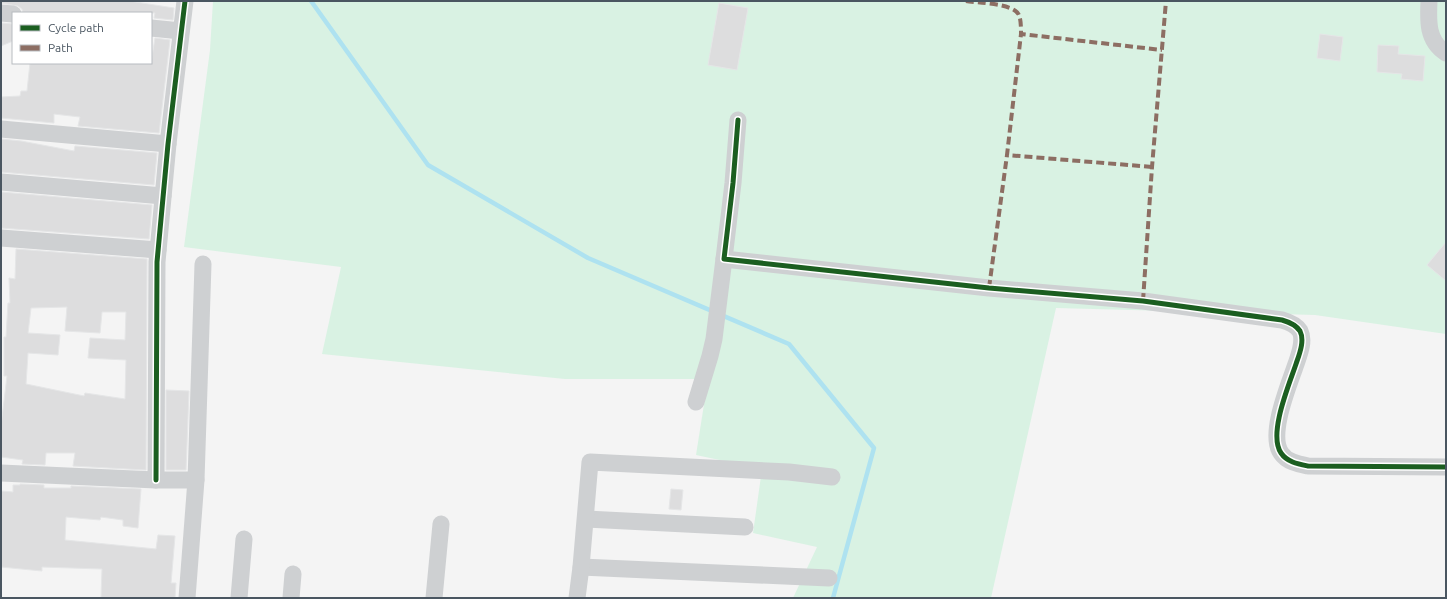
<svg xmlns="http://www.w3.org/2000/svg" width="1447" height="599" font-family="Ubuntu,sans-serif">
<style>
.green{fill:#d9f2e3}
.lines{fill:none;stroke-linecap:round;stroke-linejoin:round}
.stream{stroke:#aee2f0;stroke-width:4.5}
.building{fill:#ddddde;stroke:#e5e6e7;fill-rule:evenodd}
.minor{stroke:#ced0d2;stroke-width:17}
.quiet{stroke:#8d6e63;stroke-width:4;stroke-dasharray:8 4;stroke-linecap:butt}
.cycleway-casing{stroke:#fff;stroke-width:8}
.cycleway{stroke:#1b5e20;stroke-width:5}
</style>
<rect width="100%" height="100%" fill="#f4f4f4"/>
<!-- green -->
<path class="green" d="M213 1H1446V334L1315 315 1056 308 991 598H793L817 547 753 533 762 469 696 455 708 379H565L322 354 341 267 184 247 210 50Z"/>
<g class="lines">
<!-- stream -->
<path class="stream" d="M311 1 428 165 588 258 789 344 874 448 833 598"/>
</g>
<!-- building -->
<g class="building">
<path d="M1 1H129L174 8 173 20 154 18 155 13H23L22 9 18 6 1 3Z"/>
<path d="M719 3 748 8 737 70 708 65Z"/>
<path d="M1 23 13 24V41L1 46Z"/>
<path d="M1320 34 1343 37 1340 61 1317 58Z"/>
<path d="M155 38 170 40 159 133 78 126 80 117 54 114V123L1 118V97L20 96 21 91H27L30 63H151Z"/>
<path d="M1378 45 1399 46 1398 54 1425 56 1423 81 1401 79 1402 74 1377 72Z"/>
<path d="M1 139 21 141 74 151 75 146 157 153 154 185 1 172Z"/>
<path d="M1 192 152 205 149 239 1 228Z"/>
<path d="M1446 242V281L1427 265Z"/>
<path d="M16 249 147 259 146 470 73 466 75 453H46L45 465 22 464 23 460 1 457V426L7 376H4V337H6L8 303H10L9 278 15 279ZM67 307 65 331 100 333 102 312H126L125 340 90 338 88 358 126 360 125 399 85 393 84 396 26 384 28 353 58 355 60 335 28 333 31 308Z"/>
<path d="M166 390 189 391 186 470H166Z"/>
<path d="M20 484 44 485V488H71V486L141 489 138 528 123 526V520L101 517 100 520 66 517 65 540 156 549 158 535 175 536 171 583H176L175 598H101L102 569 42 567V571L1 567V491L13 492V485H20Z"/>
<path d="M671 489 683 490 681 510 669 509Z"/>
</g>
<g class="lines">
<!-- minor -->
<g class="minor">
<path d="M1429 1C1428 21 1427 41 1446 53"/>
<path d="M1 13 13 14"/>
<path d="M151 28 181 31"/>
<path d="M738 120 733 183 724 259 989 288 1143 301 1282 320C1289 322 1296 325 1300 331 1305 341 1299 355 1296 364 1289 385 1268 434 1281 453 1287 462 1298 464 1308 466L1446 467"/>
<path d="M1 129 168 144"/>
<path d="M1 182 163 196"/>
<path d="M1 238 158 250"/>
<path d="M696 402 710 356 714 339 724 259"/>
<path d="M1 473 156 480H196"/>
<path d="M156 480 157 262 168 144 185 1"/>
<path d="M586 519 745 527"/>
<path d="M581 567 829 578"/>
<path d="M187 598 196 480 203 264"/>
<path d="M239 598 244 539"/>
<path d="M291 598 293 574"/>
<path d="M434 598 441 524"/>
<path d="M577 598 581 567 590 462 789 472 832 477"/>
</g>
<!-- quiet -->
<g class="quiet">
<path d="M966 1C977 3 1014 3 1019 15 1021 20 1021 28 1021 34"/>
<path d="M1152 167 1007 155 1021 34 1162 50"/>
<path d="M989 288 1007 155"/>
<path d="M1143 301 1152 167 1166 1"/>
</g>
<defs>
<g id="cycleway">
<path d="M738 120 733 183 724 259 989 288 1143 301 1282 320C1289 322 1296 325 1300 331 1305 341 1299 355 1296 364 1289 385 1268 434 1281 453 1287 462 1298 464 1308 466L1446 467"/>
<path d="M156 480 157 262 168 144 185 1"/>
</g>
</defs>
<!-- cycleway casing -->
<use href="#cycleway" class="cycleway-casing"/>
<!-- cycleway -->
<use href="#cycleway" class="cycleway"/>
</g>
<!-- border -->
<rect width="1447" height="599" fill="none" stroke="#4a5661" stroke-width="4"/>
<!-- legend -->
<rect x="12" y="12" width="140" height="52" fill="#ffffff" stroke="#b7bbc0"/>
<rect x="20" y="25" width="20" height="6" fill="#1b5e20" stroke="#b7bbc0"/>
<text x="48" y="32" font-size="12" fill="#4a5661">Cycle path</text>
<rect x="20" y="45" width="20" height="6" fill="#8d6e63" stroke="#b7bbc0"/>
<text x="48" y="52" font-size="12" fill="#4a5661">Path</text>
</svg>
